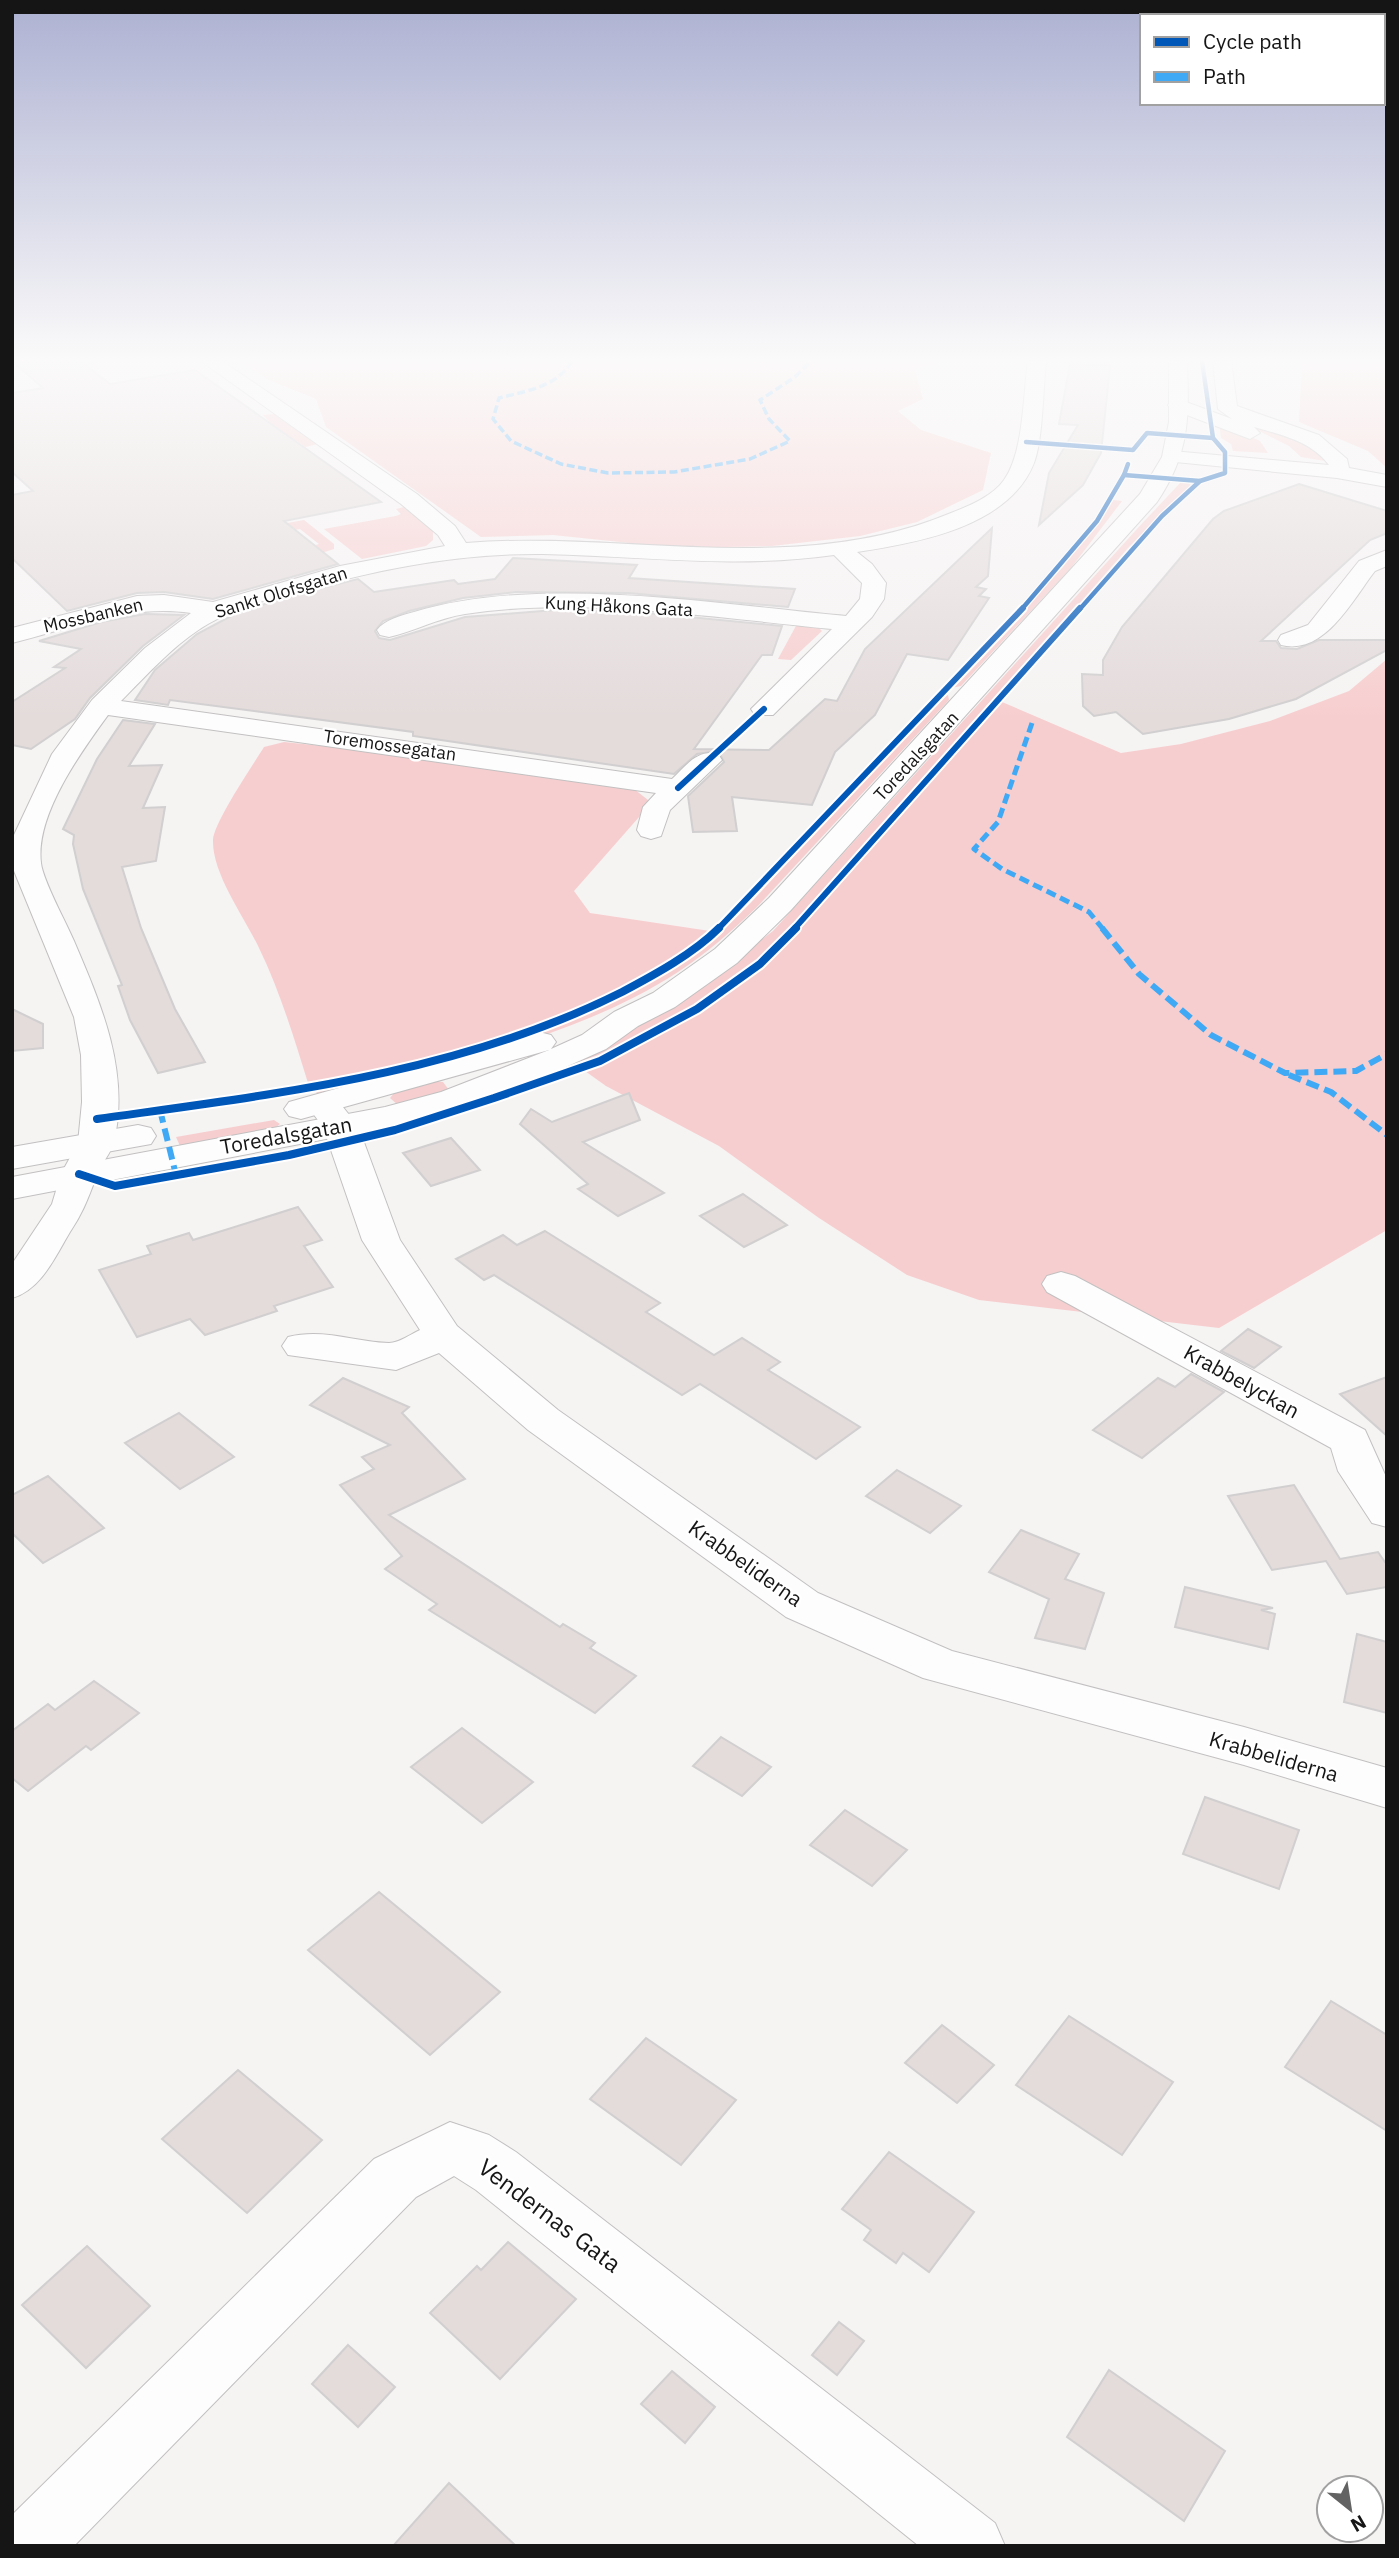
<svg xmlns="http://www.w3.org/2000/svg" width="1399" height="2558" font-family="'IBM Plex Sans',sans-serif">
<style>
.green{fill:#f7cecf}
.building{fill:#e4dbdb;stroke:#d1cfcf;stroke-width:2}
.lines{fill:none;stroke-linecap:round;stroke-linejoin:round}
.street-casing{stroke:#c2c0c0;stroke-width:2}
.secondary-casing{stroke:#c2c0c0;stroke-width:2}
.street{fill:#fefdfd;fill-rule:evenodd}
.secondary{fill:#fefdfd;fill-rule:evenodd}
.quiet-far2{stroke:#3fa9f5;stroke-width:3.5;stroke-dasharray:8 3.5;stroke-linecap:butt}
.quiet-far1{stroke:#3fa9f5;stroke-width:5;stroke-dasharray:10 5;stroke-linecap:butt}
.quiet{stroke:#3fa9f5;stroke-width:6;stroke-dasharray:13 6;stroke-linecap:butt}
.cycleway-far2-casing{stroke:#fff;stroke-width:7}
.cycleway-far1-casing{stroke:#fff;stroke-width:10}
.cycleway-casing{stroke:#fff;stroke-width:12}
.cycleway-far2{stroke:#0057b8;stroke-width:4.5}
.cycleway-far1{stroke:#0057b8;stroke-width:6}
.cycleway{stroke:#0057b8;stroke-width:8}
.labels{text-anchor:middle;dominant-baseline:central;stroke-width:5;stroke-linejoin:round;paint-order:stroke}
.far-street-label{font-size:18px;fill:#161515;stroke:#fff}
.street-label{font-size:21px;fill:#161515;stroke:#fff}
.near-street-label{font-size:24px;fill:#161515;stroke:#fff}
</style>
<rect width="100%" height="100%" fill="#f6f3f3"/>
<!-- green -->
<g class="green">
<path d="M238 361H941L915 369 923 399 898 411 921 430 991 453 983 490 917 522 860 536 772 546 678 548 553 535 481 537 326 427 316 399 269 380Z"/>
<path d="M1302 361H1387V468L1368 451 1299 422Z"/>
<path d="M276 414 318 444 305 447 297 441 225 454 198 433 269 421 263 415Z"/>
<path d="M1231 417 1302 436 1325 461 1301 457 1289 446Z"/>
<path d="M1219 422 1260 441 1268 453 1233 451 1231 444 1221 438Z"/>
<path d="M1186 481 1191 485 1128 548 995 699 1121 753 1181 744 1270 721 1349 691 1387 659V1230L1219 1328 979 1300 907 1275 819 1218 719 1146 606 1086 578 1066 545 1079 538 1078 709 979 773 931 1137 529 1181 482Z"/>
<path d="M1113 500 1122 501 1071 568 961 686 951 688 1063 567Z"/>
<path d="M408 506 433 531V540L426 546 362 559 324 529 396 516 401 514 396 509Z"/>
<path d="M304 520 334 544V549L318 554 310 547 319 544 300 529 253 538 245 531Z"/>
<path d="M797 624 818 627 822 631 791 660 778 659Z"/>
<path d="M948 695 949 700 756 908C732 931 707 953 678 972 572 1041 439 1064 319 1099L315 1089C447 1063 607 1026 713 938 744 913 771 880 798 851 847 799 895 747 944 696Z"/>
<path d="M284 742 398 754 634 789 648 800 647 808 574 891 590 913 710 931C685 948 660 967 634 982 535 1038 418 1061 308 1083 294 1038 280 991 259 948 245 918 212 874 213 840 214 822 253 765 264 747Z"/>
<path d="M431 1081 443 1082 449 1090 398 1105 390 1098 395 1092Z"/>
<path d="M274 1120 280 1124 275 1128 180 1146 176 1137Z"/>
</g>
<!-- building -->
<g class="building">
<path d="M12 361H80L110 384 195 370 381 502 284 521 338 564 213 599 164 592 137 593 67 611 12 558V495L33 491 12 472V393L43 388Z"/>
<path d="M1070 364 1110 366 1101 453 1083 485 1039 525 1049 473 1078 425 1059 424Z"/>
<path d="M1299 484 1387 511V533L1370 540 1261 641H1276L1281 648 1297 649 1319 640H1387V650L1296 699 1229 719 1143 734 1116 712 1094 716 1083 706 1082 674 1103 675V660L1122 627 1213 519 1224 511Z"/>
<path d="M992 528 988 576 976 587 986 589 979 596 989 598 948 660 907 654 875 715 835 752 812 805 732 797 737 831 693 832 688 796 724 762 718 751 697 754 674 774 413 736V732L170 700 168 705 135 700 155 670 197 634 233 615 282 598 358 579 374 592 454 580 458 584 495 579 513 558 637 565 629 578 795 589 788 607 628 593 516 592 463 598 409 611 383 621 375 631 379 638 390 640 465 617 555 610 648 613 782 626 772 655H762L694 749 769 750 825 699 837 701 865 649Z"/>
<path d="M145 614 184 615 143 646 90 698 75 719 31 749 12 745V702L65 668 54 667 81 649 39 641 101 622Z"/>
<path d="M123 720 155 724 129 766 162 765 143 808 165 807 156 861 122 867 141 928 175 1009 205 1062 158 1073 130 1020 118 986 122 985 83 889 73 844 74 835 63 829 97 759Z"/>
<path d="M12 1009 43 1024V1048L12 1051Z"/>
<path d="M629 1093 640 1120 583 1142 664 1193 618 1216 578 1189 588 1184 520 1124 531 1109 552 1122Z"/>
<path d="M451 1138 480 1170 431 1186 403 1153Z"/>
<path d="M743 1194 787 1225 744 1247 700 1216Z"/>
<path d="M298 1207 322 1240 304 1246 333 1287 274 1306 277 1311 205 1335 190 1319 137 1337 99 1270 151 1254 147 1246 189 1233 193 1240Z"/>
<path d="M545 1231 660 1303 646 1312 714 1355 742 1338 780 1362 768 1370 860 1427 816 1459 700 1384 682 1395 494 1275 484 1280 456 1259 503 1235 517 1245Z"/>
<path d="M1248 1329 1281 1347 1254 1368 1221 1351Z"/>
<path d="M1191 1374 1224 1392 1142 1458 1093 1430 1158 1378 1175 1387Z"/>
<path d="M1387 1377V1436L1340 1394Z"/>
<path d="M343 1378 409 1407 402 1413 465 1479 389 1515 560 1627 563 1624 595 1643 590 1648 636 1676 595 1713 429 1610 437 1604 385 1569 402 1556 340 1485 374 1469 362 1457 390 1445 310 1405Z"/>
<path d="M179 1413 234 1457 180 1489 125 1443Z"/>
<path d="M897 1470 961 1506 930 1533 866 1496Z"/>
<path d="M48 1476 104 1528 43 1563 12 1533V1495Z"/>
<path d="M1294 1485 1340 1559 1378 1552 1387 1565V1587L1347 1594 1326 1561 1272 1570 1228 1496Z"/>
<path d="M1021 1530 1079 1554 1065 1579 1104 1593 1085 1649 1035 1638 1049 1599 989 1572Z"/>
<path d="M1185 1587 1273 1608 1261 1610 1275 1614 1268 1649 1175 1627Z"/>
<path d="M1357 1634 1387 1642V1713L1344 1702Z"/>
<path d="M94 1681 139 1713 91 1750 86 1746 28 1791 12 1778V1731L48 1704 55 1710Z"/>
<path d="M462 1728 533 1782 482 1823 411 1767Z"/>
<path d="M721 1737 771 1767 742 1796 693 1766Z"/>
<path d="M1205 1797 1299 1830 1279 1889 1183 1854Z"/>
<path d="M845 1810 907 1850 872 1886 810 1845Z"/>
<path d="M379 1892 500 1992 430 2055 308 1950Z"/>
<path d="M1331 2001 1387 2035V2131L1285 2067Z"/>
<path d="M1069 2016 1173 2082 1122 2155 1016 2085Z"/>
<path d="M942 2025 994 2065 957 2103 905 2063Z"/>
<path d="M646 2038 736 2100 681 2165 590 2099Z"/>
<path d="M238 2070 322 2140 247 2213 162 2139Z"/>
<path d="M889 2152 974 2212 929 2272 903 2253 896 2263 864 2240 871 2230 842 2209Z"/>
<path d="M508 2242 576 2299 500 2379 430 2313 477 2266 481 2270Z"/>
<path d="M87 2246 150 2306 86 2368 22 2305Z"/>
<path d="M839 2322 864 2341 837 2375 812 2355Z"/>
<path d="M348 2345 395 2387 358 2427 312 2384Z"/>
<path d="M1109 2370 1225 2451 1184 2521 1067 2437Z"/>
<path d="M672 2371 715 2407 685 2443 641 2404Z"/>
<path d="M449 2483 516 2546H393Z"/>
</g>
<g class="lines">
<defs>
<g id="street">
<path d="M201 361H222L417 494 455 526 466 543C626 530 796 578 951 513 969 506 993 496 1004 480 1024 452 1023 395 1028 361H1046C1043 388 1043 440 1034 463 1009 527 917 543 857 552L872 564 886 583 884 599 872 617 773 715H755L751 709 832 629C717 618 580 596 465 614 438 618 415 631 389 637L380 635 377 630C384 620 402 615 414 612 540 574 715 604 846 616L860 599 862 583 834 555C736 569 640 556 543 554 462 553 385 568 307 589 273 598 239 606 208 624 174 644 148 674 121 701L672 779C686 766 697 749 718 754L722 760 670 810 661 836 651 839 641 836 637 830 643 807 656 793 108 715C81 752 35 815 41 863 43 881 66 922 74 941 101 1004 130 1071 114 1142 111 1153 101 1164 97 1175 88 1198 84 1211 70 1232 55 1257 41 1290 12 1298V1264L52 1204 61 1174 78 1143 82 1102 81 1055 74 1017 12 866 14 835 52 754 92 700 145 648 191 613C128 604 73 628 12 643V628L137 596 164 595 213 602 340 566 445 546 438 535 401 504Z"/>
<path d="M1213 361H1231L1237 406 1319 435 1347 459 1349 468 1387 475V487L1337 478 1165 461 1162 457 1165 453 1172 451 1329 465C1311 441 1281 435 1254 427L1260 433 1250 439 1171 409 1168 405 1171 401 1178 399 1232 419 1218 409Z"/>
<path d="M1387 550V566L1375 571C1353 599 1325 656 1281 645L1278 640 1281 635 1308 625 1359 561Z"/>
<path d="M323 1094 335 1097 358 1126 400 1240 457 1326 558 1410 818 1593 952 1651 1244 1727 1387 1768V1808L1244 1765 923 1678 786 1617 528 1430 439 1353 396 1370 288 1355 282 1346 288 1337C324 1328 354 1342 389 1343 399 1343 411 1334 420 1330L362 1240 323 1127 306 1104 311 1097Z"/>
<path d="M1061 1272 1075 1276 1365 1430 1387 1479V1527L1372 1523 1338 1471 1331 1448 1047 1292 1042 1284 1047 1276Z"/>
<path d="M450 2122 489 2135 516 2152 995 2523 1005 2546H919L476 2190 454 2176 416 2197 74 2546H12V2515L374 2159Z"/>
</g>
<g id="secondary">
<path d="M1169 361H1187C1189 418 1190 453 1157 502L791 910 737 963 675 1007 638 1026 606 1049 541 1078 465 1106 389 1127 12 1199V1177L385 1107 441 1092 549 1050 301 1119 289 1116 284 1109 289 1102 539 1032 551 1035 556 1042 551 1049 582 1035 614 1012 653 993 715 949 769 898 1140 494 1162 457 1169 422Z"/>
<path d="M138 1125 151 1128 156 1136 151 1144 12 1169V1147Z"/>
</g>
</defs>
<!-- street casing -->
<use href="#street" class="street-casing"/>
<!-- secondary casing -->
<use href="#secondary" class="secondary-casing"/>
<!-- street -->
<use href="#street" class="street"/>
<!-- secondary -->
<use href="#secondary" class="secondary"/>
<!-- quiet-far2 -->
<path class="quiet-far2" d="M572 361C557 387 526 391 499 398L493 419 511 441 561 464 608 473 674 472 750 459 790 441 769 419 760 400 795 377 811 361"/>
<!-- quiet-far1 -->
<path class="quiet-far1" d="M1032 723 998 822 974 849 1002 869 1089 912 1103 929"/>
<!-- quiet -->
<g class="quiet">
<path d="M1102 928 1139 974 1211 1035 1285 1073 1356 1071 1387 1054"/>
<path d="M1289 1075 1331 1092 1387 1135"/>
<path d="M160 1110 176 1175"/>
</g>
<defs>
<g id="cycleway-far2">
<path d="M1026 442 1133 450 1147 433 1213 438"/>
<path d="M1128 464 1124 475 1200 481"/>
<path d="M1021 610 1097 521 1124 475"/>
<path d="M1079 610 1162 516 1200 481 1225 473V452L1213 438 1202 361"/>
</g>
<g id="cycleway-far1">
<path d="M678 788 764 709"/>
<path d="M718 929 1023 608"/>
<path d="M794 929 1080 608"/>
</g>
<g id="cycleway">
<path d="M97 1119C275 1094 459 1074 622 992 654 975 693 954 719 928"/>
<path d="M79 1174 115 1186 289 1155 395 1130 494 1098 600 1061 697 1009 760 964 796 928"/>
</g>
</defs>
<!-- cycleway-far2 casing -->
<use href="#cycleway-far2" class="cycleway-far2-casing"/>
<!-- cycleway-far1 casing -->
<use href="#cycleway-far1" class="cycleway-far1-casing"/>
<!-- cycleway casing -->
<use href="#cycleway" class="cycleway-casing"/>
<!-- cycleway-far2 -->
<use href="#cycleway-far2" class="cycleway-far2"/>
<!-- cycleway-far1 -->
<use href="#cycleway-far1" class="cycleway-far1"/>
<!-- cycleway -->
<use href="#cycleway" class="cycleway"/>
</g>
<!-- sky -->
<linearGradient id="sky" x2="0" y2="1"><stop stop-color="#adb1d2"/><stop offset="0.5" stop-color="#fbfafa"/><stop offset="1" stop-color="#fbfafa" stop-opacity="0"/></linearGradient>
<rect width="1399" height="719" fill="url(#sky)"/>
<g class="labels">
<!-- far-street labels -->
<g class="far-street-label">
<text transform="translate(281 592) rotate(-17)">Sankt Olofsgatan</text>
<text transform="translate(619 606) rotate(3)">Kung Håkons Gata</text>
<text transform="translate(93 615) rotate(-13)">Mossbanken</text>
<text transform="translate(390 745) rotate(8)">Toremossegatan</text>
<text transform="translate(916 756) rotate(-47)">Toredalsgatan</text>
</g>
<!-- street labels -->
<g class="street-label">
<text transform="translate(286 1135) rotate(-10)">Toredalsgatan</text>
<text transform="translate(1242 1381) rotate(29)">Krabbelyckan</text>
<text transform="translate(746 1563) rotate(35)">Krabbeliderna</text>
<text transform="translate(1274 1756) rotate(16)">Krabbeliderna</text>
</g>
<!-- near-street labels -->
<g class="near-street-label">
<text transform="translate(550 2215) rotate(37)">Vendernas Gata</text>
</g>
</g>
<!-- border -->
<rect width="1399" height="2558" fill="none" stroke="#161515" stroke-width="28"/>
<!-- legend -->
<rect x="1140" y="14" width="245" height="91" fill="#ffffff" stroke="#a2a1a1" stroke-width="2"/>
<rect x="1154" y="37" width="35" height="10" fill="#0057b8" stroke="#a2a1a1" stroke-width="2"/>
<text x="1203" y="49" font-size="21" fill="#161515">Cycle path</text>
<rect x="1154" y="72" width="35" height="10" fill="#3fa9f5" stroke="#a2a1a1" stroke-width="2"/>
<text x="1203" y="84" font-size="21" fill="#161515">Path</text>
<!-- north arrow -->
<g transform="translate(1350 2509) rotate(150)"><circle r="33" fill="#ffffff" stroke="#a2a1a1" stroke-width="2"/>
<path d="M0-5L12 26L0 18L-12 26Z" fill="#646363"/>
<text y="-10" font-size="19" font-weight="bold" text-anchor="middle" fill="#161515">N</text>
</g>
</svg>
